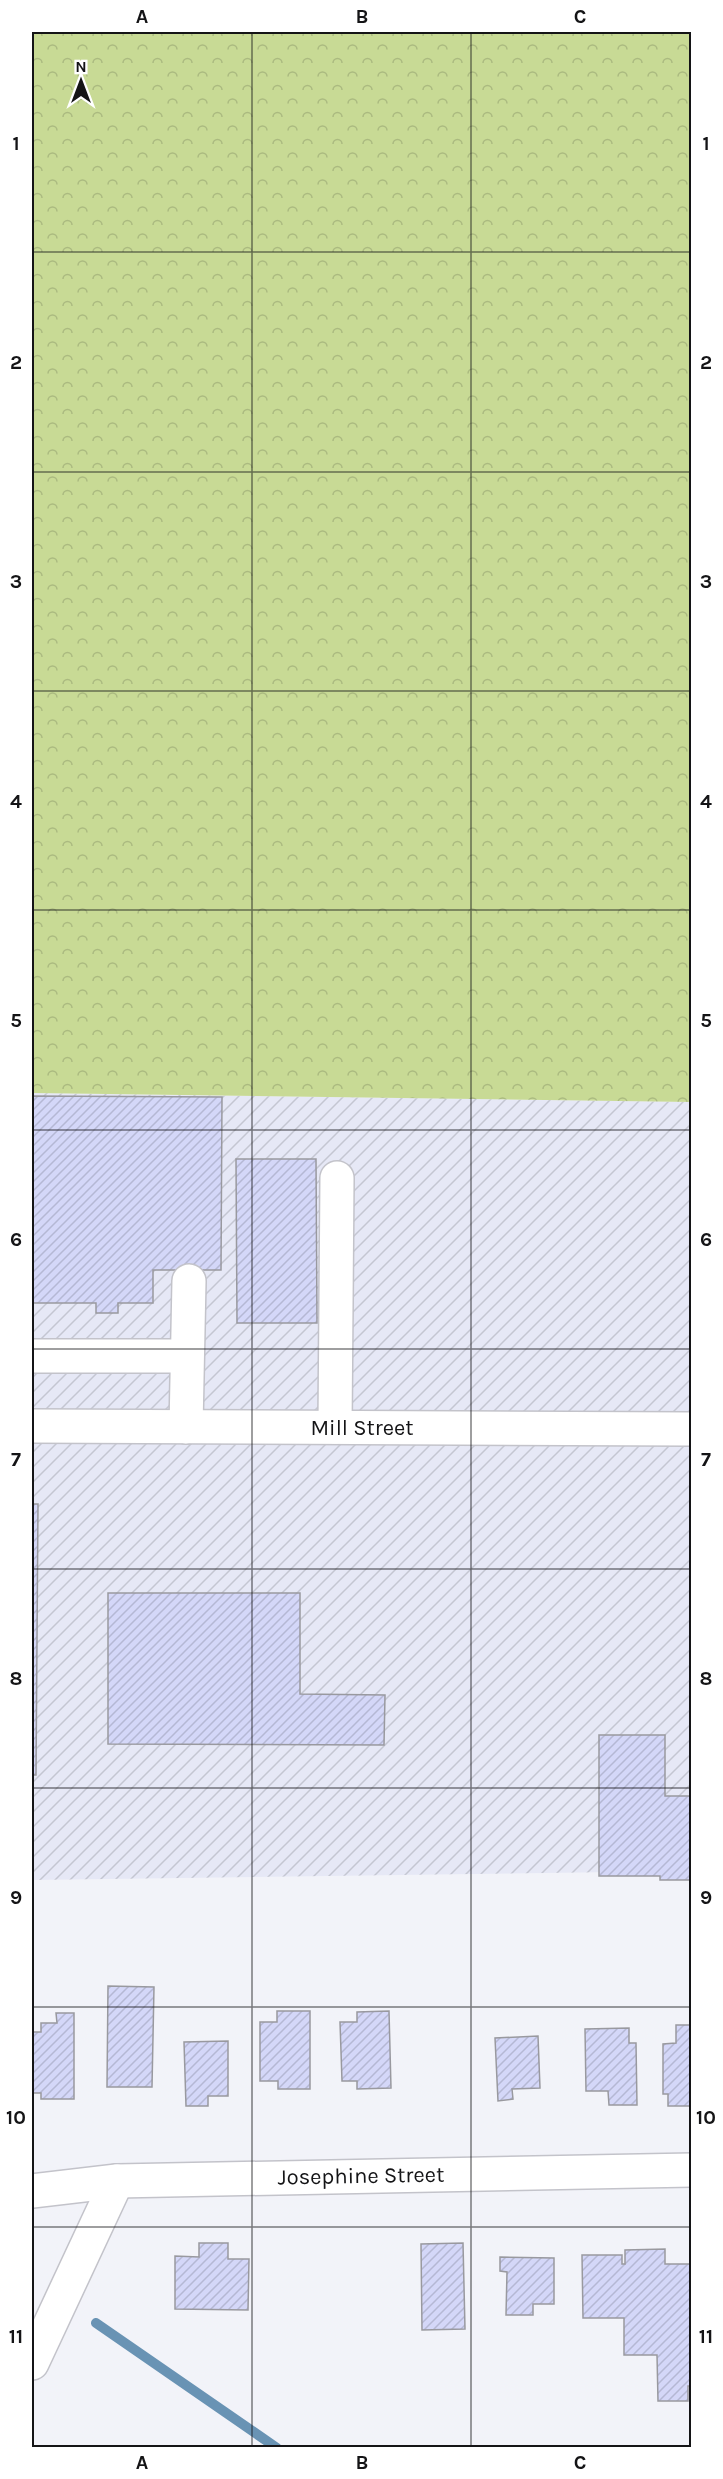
<svg xmlns="http://www.w3.org/2000/svg" width="723" height="2479" font-family="Karla,sans-serif">
<style>
.industrial{fill:url(#industrial-furrows)}
.forest{fill:url(#forest-crowns)}
.lines{fill:none;stroke-linecap:round;stroke-linejoin:round}
.stream{stroke:#6993b4;stroke-width:10}
.building{fill:url(#building-hatch);stroke:#99999f;stroke-width:1.5}
.minor-casing{stroke:#c3c3ca;stroke-width:36}
.minor{stroke:#fff;stroke-width:33}
.grid{fill:none;stroke:#141416;stroke-width:1.5;stroke-opacity:0.55}
.labels{text-anchor:middle;dominant-baseline:central;stroke-width:6;stroke-linejoin:round;paint-order:stroke}
.street-label{font-size:22px;fill:#141416;stroke:#fff}
.neatline{fill:none;stroke:#141416;stroke-width:2}
.grid-label{font-size:20px;text-anchor:middle;font-weight:bold;fill:#141416}
</style>
<defs>
<pattern id="industrial-furrows" width="10" height="10" patternUnits="userSpaceOnUse" patternTransform="scale(1.5)"><rect width="10" height="10" fill="#e6e8f6"/><path d="M-1 1l2-2M0 10L10 0M9 11l2-2" fill="none" stroke="#c4c6d2"/></pattern>
<pattern id="forest-crowns" width="20" height="18" patternUnits="userSpaceOnUse" patternTransform="scale(1.5)"><rect width="20" height="18" fill="#c8da95"/><path d="M2 6a3 3 0 1 1 6 0M12 15a3 3 0 1 1 6 0" fill="none" stroke="#abba80"/></pattern>
<pattern id="building-hatch" width="6" height="6" patternUnits="userSpaceOnUse" patternTransform="scale(1.5)"><rect width="6" height="6" fill="#d4d7f8"/><path d="M-1 1l2-2M0 6l6-6M5 7l2-2" fill="none" stroke="#b5b8d4"/></pattern>
</defs>
<rect width="100%" height="100%" fill="#f2f3f9"/>
<!-- industrial -->
<path class="industrial" d="M32 1093 691 1102V1871L32 1880Z"/>
<!-- forest -->
<path class="forest" d="M32 32H691V1102L32 1093Z"/>
<g class="lines">
<!-- stream -->
<path class="stream" d="M96 2323 277 2448"/>
</g>
<!-- building -->
<g class="building">
<path d="M32 1096 222 1097 221 1270H153V1303H118V1313H96V1303H32Z"/>
<path d="M236 1159H316L317 1323H237Z"/>
<path d="M32 1504H38L36 1775H32Z"/>
<path d="M108 1593H300V1694L385 1695 384 1745 108 1744Z"/>
<path d="M599 1735H665V1796H692V1880H660V1876H599Z"/>
<path d="M108 1986 154 1987 152 2087H107Z"/>
<path d="M277 2011H310V2089H278V2081H260V2022H277Z"/>
<path d="M389 2011 391 2088 357 2089V2081H342L340 2022H357V2012Z"/>
<path d="M56 2013H74V2099H41V2093H32V2032H41V2023H57Z"/>
<path d="M676 2025H692V2106H668V2094H663V2044L676 2043Z"/>
<path d="M629 2028V2043H636L637 2105H609L608 2091H586L585 2029Z"/>
<path d="M538 2036 540 2088 512 2089 513 2099 498 2101 495 2038Z"/>
<path d="M228 2041V2096H208V2106H186L184 2042Z"/>
<path d="M199 2243H228V2259H249L248 2310 175 2309V2256L199 2257Z"/>
<path d="M463 2243 465 2329 422 2330 421 2244Z"/>
<path d="M665 2249V2264H692V2386H688V2401H658L657 2355H624V2318H583L582 2255H622V2264H625V2250Z"/>
<path d="M500 2257 554 2258V2304H533V2315H506L507 2272 500 2271Z"/>
</g>
<g class="lines">
<defs>
<g id="minor">
<path d="M32 1356H186"/>
<path d="M32 1426 692 1429"/>
<path d="M186 1427 189 1281"/>
<path d="M335 1427 337 1178"/>
<path d="M32 2191 117 2181 692 2170"/>
<path d="M32 2363 117 2181"/>
</g>
</defs>
<!-- minor casing -->
<use href="#minor" class="minor-casing"/>
<!-- minor -->
<use href="#minor" class="minor"/>
</g>
<!-- grid -->
<path class="grid" d="M252 32V2448M471 32V2448M32 252H692M32 472H692M32 691H692M32 910H692M32 1130H692M32 1349H692M32 1569H692M32 1788H692M32 2007H692M32 2227H692"/>
<g class="labels">
<!-- street labels -->
<g class="street-label">
<text x="362" y="1428">Mill Street</text>
<text transform="translate(361 2176) rotate(-1)">Josephine Street</text>
</g>
</g>
<!-- border -->
<rect width="723" height="2479" fill="none" stroke="#ffffff" stroke-width="66"/>
<!-- north arrow -->
<g transform="translate(81 81)" stroke="#ffffff" stroke-width="4.5" paint-order="stroke">
<path d="M0-4.5L10 22L0 15L-10 22Z" fill="#141416"/>
<text y="-9" font-size="16" font-weight="bold" text-anchor="middle" fill="#141416">N</text>
</g>
<rect x="33" y="33" width="657" height="2413" class="neatline"/>
<g class="grid-label">
<text x="142" y="23">A</text>
<text x="362" y="23">B</text>
<text x="580" y="23">C</text>
<text x="16" y="150">1</text>
<text x="706" y="150">1</text>
<text x="16" y="369">2</text>
<text x="706" y="369">2</text>
<text x="16" y="588">3</text>
<text x="706" y="588">3</text>
<text x="16" y="808">4</text>
<text x="706" y="808">4</text>
<text x="16" y="1027">5</text>
<text x="706" y="1027">5</text>
<text x="16" y="1246">6</text>
<text x="706" y="1246">6</text>
<text x="16" y="1466">7</text>
<text x="706" y="1466">7</text>
<text x="16" y="1685">8</text>
<text x="706" y="1685">8</text>
<text x="16" y="1904">9</text>
<text x="706" y="1904">9</text>
<text x="16" y="2124">10</text>
<text x="706" y="2124">10</text>
<text x="16" y="2343">11</text>
<text x="706" y="2343">11</text>
<text x="142" y="2469">A</text>
<text x="362" y="2469">B</text>
<text x="580" y="2469">C</text>
</g>
</svg>
